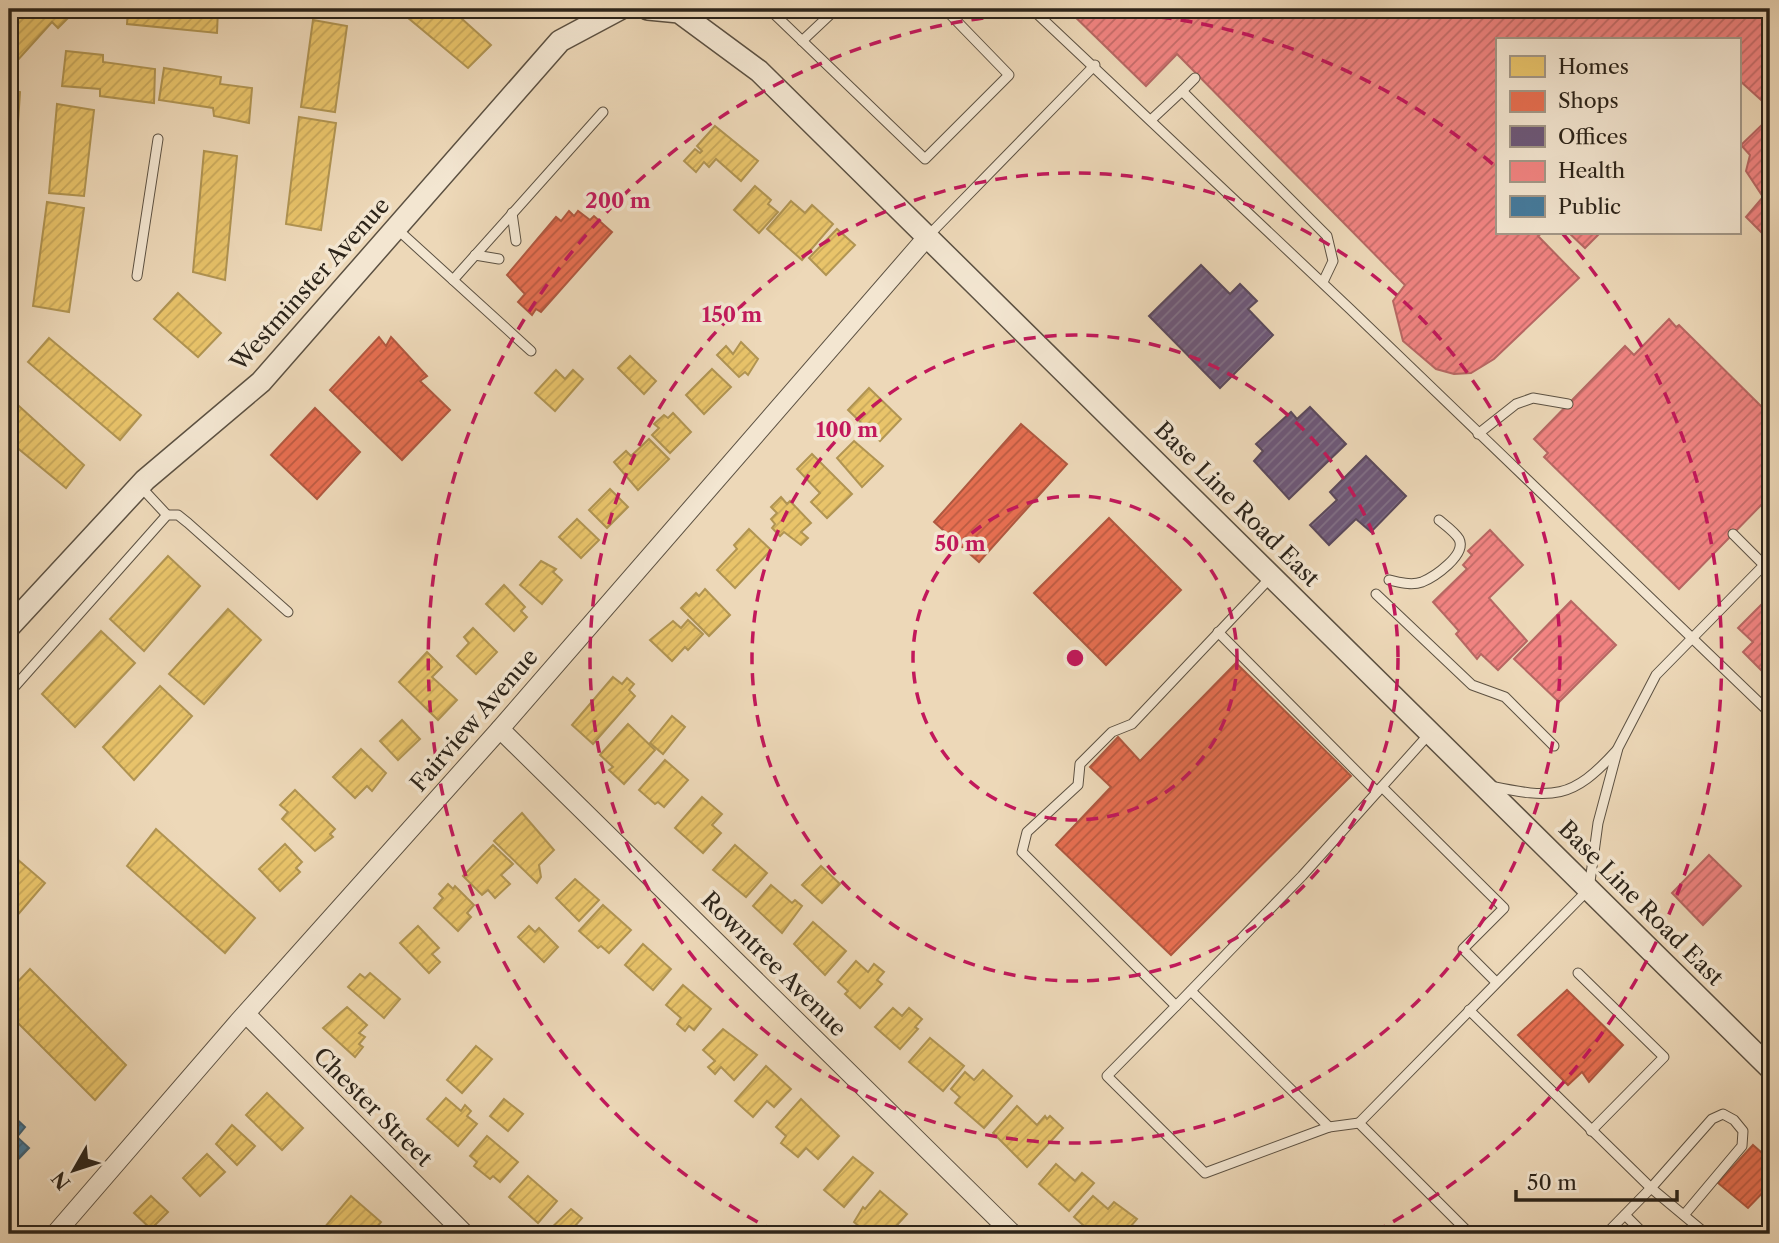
<svg xmlns="http://www.w3.org/2000/svg" width="1779" height="1243" font-family="'Libre Caslon Text',serif">
<style>
.homes{fill:url(#homes-hatch);stroke:#b09452;stroke-width:2}
.shops{fill:url(#shops-hatch);stroke:#af5840;stroke-width:2}
.offices{fill:url(#offices-hatch);stroke:#5a495d;stroke-width:2}
.health{fill:url(#health-hatch);stroke:#b76763;stroke-width:2}
.public{fill:url(#public-hatch);stroke:#3e6176;stroke-width:2}
.lines{fill:none;stroke-linecap:round;stroke-linejoin:round}
.service-casing{stroke:#5c5142;stroke-width:11}
.minor-casing{stroke:#5c5142;stroke-width:20}
.tertiary-casing{stroke:#5c5142;stroke-width:24}
.service{stroke:#f3e6d1;stroke-width:9}
.minor{stroke:#f3e6d1;stroke-width:18}
.tertiary{stroke:#f3e6d1;stroke-width:21}
.ring{fill:none;stroke:#c2185b;stroke-width:3.5;stroke-dasharray:12 9}
.labels{text-anchor:middle;dominant-baseline:central;stroke-width:7;stroke-linejoin:round;paint-order:stroke}
.street-label{font-size:23px;fill:#2c241a;stroke:#f3e6d1}
.centre{fill:#c2185b;stroke:#f3e6d1;stroke-width:3.5}
.ring-label{font-size:21px;text-anchor:middle;font-weight:bold;fill:#c2185b;stroke:#f3e6d1;stroke-width:7;stroke-linejoin:round;paint-order:stroke}
</style>
<defs>
<pattern id="homes-hatch" width="6" height="6" patternUnits="userSpaceOnUse" patternTransform="scale(1.75)"><rect width="6" height="6" fill="#e9c46a"/><path d="M-1 1l2-2M0 6l6-6M5 7l2-2" fill="none" stroke="#c8a85b"/></pattern>
<pattern id="shops-hatch" width="6" height="6" patternUnits="userSpaceOnUse" patternTransform="scale(1.75)"><rect width="6" height="6" fill="#e76f51"/><path d="M-1 1l2-2M0 6l6-6M5 7l2-2" fill="none" stroke="#bb5b42"/></pattern>
<pattern id="offices-hatch" width="6" height="6" patternUnits="userSpaceOnUse" patternTransform="scale(1.75)"><rect width="6" height="6" fill="#6d597a"/><path d="M-1 1l2-2M0 6l6-6M5 7l2-2" fill="none" stroke="#82728a"/></pattern>
<pattern id="health-hatch" width="6" height="6" patternUnits="userSpaceOnUse" patternTransform="scale(1.75)"><rect width="6" height="6" fill="#f28482"/><path d="M-1 1l2-2M0 6l6-6M5 7l2-2" fill="none" stroke="#c46c6a"/></pattern>
<pattern id="public-hatch" width="6" height="6" patternUnits="userSpaceOnUse" patternTransform="scale(1.75)"><rect width="6" height="6" fill="#457b9d"/><path d="M-1 1l2-2M0 6l6-6M5 7l2-2" fill="none" stroke="#3a657f"/></pattern>
</defs>
<rect width="100%" height="100%" fill="#edd8b8"/>
<filter id="stains"><feTurbulence type="fractalNoise" baseFrequency=".00286" numOctaves="4"/><feColorMatrix values="0 0 0 0 .2 0 0 0 0 .09 0 0 0 0 .02 0 0 0 .5 -.17"/></filter>
<radialGradient id="worn" r=".72"><stop offset=".6" stop-color="#630" stop-opacity="0"/><stop offset="1" stop-color="#630" stop-opacity=".3"/></radialGradient>
<!-- homes -->
<g class="homes">
<path d="M19 9H77L58 28 52 22 16 62 9 55V20Z"/>
<path d="M128 9H218L217 33 127 24Z"/>
<path d="M403 9H451L491 45 468 68 401 12Z"/>
<path d="M313 20 347 26 335 112 301 107Z"/>
<path d="M66 51 103 55V62L155 69 154 103 100 96V89L62 86Z"/>
<path d="M164 68 221 77 220 84 252 88 249 123 214 116 213 108 159 100Z"/>
<path d="M9 90 20 92 12 216 9 215Z"/>
<path d="M57 104 94 110 84 196 49 193Z"/>
<path d="M299 117 336 123 321 230 286 224Z"/>
<path d="M715 126 758 161 741 181 716 159 709 167 704 162 696 172 684 161 695 149 700 153 702 151 697 146Z"/>
<path d="M204 151 237 156 225 280 193 272Z"/>
<path d="M755 186 771 200 768 204 778 212 759 233 734 210Z"/>
<path d="M791 201 805 213 812 205 833 224 802 260 767 229Z"/>
<path d="M47 202 84 208 69 312 33 306Z"/>
<path d="M837 229 855 245 826 275 809 258Z"/>
<path d="M178 293 221 333 198 357 154 319Z"/>
<path d="M49 338 141 415 120 440 28 362Z"/>
<path d="M741 342 758 359 748 375 745 372 739 377 717 355 726 346 733 354Z"/>
<path d="M630 356 656 381 644 394 618 368Z"/>
<path d="M712 369 731 387 704 414 686 395Z"/>
<path d="M556 370 565 379 573 370 583 379 555 411 535 393Z"/>
<path d="M869 388 901 419 880 441 848 410Z"/>
<path d="M9 397 84 465 66 488 9 441Z"/>
<path d="M673 413 691 432 670 453 652 435 659 428 654 424 664 415 668 418Z"/>
<path d="M649 439 669 459 638 490 614 462 626 451 631 456Z"/>
<path d="M854 441 883 466 862 487 837 458Z"/>
<path d="M812 454 852 494 827 518 811 502 820 493 797 469Z"/>
<path d="M610 489 628 507 607 528 589 510Z"/>
<path d="M781 497 787 504 790 501 811 523 801 532 808 538 801 545 784 532 780 536 772 528 775 524 771 519 777 513 771 507Z"/>
<path d="M577 519 599 540 581 558 559 537Z"/>
<path d="M749 529 771 550 735 588 717 570 737 549 734 545Z"/>
<path d="M168 556 200 586 144 651 110 619Z"/>
<path d="M541 561 556 569 553 572 562 580 542 604 520 585Z"/>
<path d="M504 585 525 607 521 611 527 617 514 631 486 604Z"/>
<path d="M705 589 730 615 709 636 681 608 696 593 699 596Z"/>
<path d="M228 609 261 640 204 704 169 674Z"/>
<path d="M688 620 703 634 688 650 685 647 672 661 650 640 673 621 681 628Z"/>
<path d="M473 628 497 652 476 674 457 656 469 643 464 637Z"/>
<path d="M101 631 135 663 75 727 42 694Z"/>
<path d="M427 652 442 667 432 677 457 700 438 720 399 682Z"/>
<path d="M613 677 622 684 627 678 634 684 629 690 635 696 593 744 572 725Z"/>
<path d="M160 686 192 716 134 780 103 747Z"/>
<path d="M672 716 685 727 663 754 650 743Z"/>
<path d="M402 720 420 739 398 760 380 741Z"/>
<path d="M628 724 655 750 624 784 609 770 613 767 600 755Z"/>
<path d="M361 749 386 773 372 791 367 786 355 798 333 777Z"/>
<path d="M665 760 688 780 664 807 658 802 655 804 639 790Z"/>
<path d="M295 790 335 829 330 834 333 837 315 851 282 819 288 812 280 805Z"/>
<path d="M702 797 722 814 712 825 721 833 703 853 675 828Z"/>
<path d="M522 813 554 850 539 865 541 877 537 883 494 841Z"/>
<path d="M156 829 255 918 225 953 127 866Z"/>
<path d="M285 844 302 862 296 868 300 872 280 891 259 869Z"/>
<path d="M493 845 513 864 501 875 510 884 495 898 488 890 482 895 463 876Z"/>
<path d="M735 845 767 873 746 897 713 870Z"/>
<path d="M9 852 45 883 9 925Z"/>
<path d="M821 866 840 884 822 903 802 885Z"/>
<path d="M575 879 599 900 579 921 556 898Z"/>
<path d="M448 884 453 889 455 886 474 905 467 913 471 917 458 931 434 908 443 898 439 894Z"/>
<path d="M771 885 792 903 795 900 802 906 782 933 753 906Z"/>
<path d="M603 905 631 930 609 953 601 946 598 948 579 931Z"/>
<path d="M813 922 846 951 825 975 794 944Z"/>
<path d="M418 926 439 948 432 954 440 962 429 973 400 943Z"/>
<path d="M529 926 535 932 539 928 558 947 544 962 518 937Z"/>
<path d="M643 944 671 969 653 990 625 965Z"/>
<path d="M856 961 868 972 874 964 884 972 877 980 882 984 860 1008 845 994 848 991 838 982Z"/>
<path d="M30 969 126 1065 95 1100 9 1014V991Z"/>
<path d="M370 973 400 999 384 1018 348 987 360 974 365 978Z"/>
<path d="M683 985 711 1009 694 1030 689 1026 685 1031 677 1024 681 1018 666 1005Z"/>
<path d="M347 1007 367 1025 359 1033 365 1037 359 1044 363 1047 355 1057 323 1028Z"/>
<path d="M893 1008 902 1016 909 1008 922 1019 915 1027 918 1029 900 1049 875 1027Z"/>
<path d="M723 1029 757 1055 734 1080 721 1067 715 1074 708 1067 715 1061 703 1050Z"/>
<path d="M930 1038 964 1066 943 1091 909 1062Z"/>
<path d="M476 1046 492 1059 462 1093 447 1080Z"/>
<path d="M766 1066 791 1089 774 1107 767 1101 753 1117 735 1101Z"/>
<path d="M983 1070 1012 1096 984 1128 955 1103 960 1097 951 1089 965 1072 974 1080Z"/>
<path d="M267 1093 303 1128 282 1150 246 1115Z"/>
<path d="M446 1098 461 1111 465 1105 471 1111 467 1116 477 1124 458 1146 427 1119Z"/>
<path d="M504 1099 523 1114 508 1131 490 1116Z"/>
<path d="M801 1099 839 1136 818 1159 806 1148 798 1157 781 1143 786 1136 776 1127Z"/>
<path d="M1017 1106 1037 1125 1045 1116 1047 1119 1050 1116 1063 1128 1027 1167 993 1133Z"/>
<path d="M232 1125 255 1146 237 1165 216 1144Z"/>
<path d="M487 1136 518 1162 500 1182 493 1176 490 1179 474 1166 477 1162 470 1156Z"/>
<path d="M207 1154 225 1172 200 1196 183 1178Z"/>
<path d="M853 1157 873 1173 844 1207 824 1190Z"/>
<path d="M1056 1164 1075 1181 1082 1173 1094 1183 1069 1211 1039 1184Z"/>
<path d="M528 1176 557 1201 538 1223 509 1197Z"/>
<path d="M880 1191 907 1214 889 1234H868L854 1222 863 1207 865 1209Z"/>
<path d="M151 1196 168 1212 151 1229 134 1213Z"/>
<path d="M351 1196 381 1222 371 1234H319Z"/>
<path d="M1093 1196 1108 1209 1114 1202 1137 1219 1130 1227 1134 1234H1093L1074 1217Z"/>
<path d="M571 1209 582 1218 574 1227 583 1234H545Z"/>
</g>
<!-- shops -->
<g class="shops">
<path d="M569 211 574 216 578 211 590 220 594 216 612 232 541 312 536 309 532 315 518 302 525 294 507 275 556 217 561 221Z"/>
<path d="M379 337 386 346 391 337 427 376 420 381 450 410 402 460 330 390Z"/>
<path d="M315 408 360 452 317 499 271 455Z"/>
<path d="M1021 424 1067 464 979 562 934 522Z"/>
<path d="M1109 518 1181 590 1106 665 1034 593Z"/>
<path d="M1236 663 1351 776 1171 955 1056 845 1111 787 1090 767 1118 737 1140 761Z"/>
<path d="M1567 990 1623 1045 1589 1082 1582 1072 1568 1085 1518 1035Z"/>
<path d="M1753 1145 1770 1160V1185L1748 1208 1718 1183Z"/>
</g>
<!-- offices -->
<g class="offices">
<path d="M1201 265 1230 294 1240 284 1257 301 1248 309 1273 335 1220 388 1149 316Z"/>
<path d="M1310 407 1346 444 1289 499 1254 461 1263 451 1256 444 1291 412 1297 419Z"/>
<path d="M1366 456 1406 496 1371 532 1356 519 1329 545 1310 525 1337 500 1330 492Z"/>
</g>
<!-- health -->
<g class="health">
<path d="M1067 9H1770V108L1739 80V40H1497V233H1542L1538 236 1579 278 1494 359 1471 373 1454 374 1436 369 1403 341 1393 301 1405 285 1177 54 1146 86Z"/>
<path d="M1770 117V241L1746 217 1763 197 1746 171 1750 155 1741 145Z"/>
<path d="M1569 233H1600L1585 248Z"/>
<path d="M1669 319 1676 327 1679 325 1770 415V496L1679 589 1544 457 1548 453 1534 439 1625 346 1634 355Z"/>
<path d="M1490 530 1523 565 1489 598 1527 641 1498 670 1481 654 1477 659 1456 634 1459 631 1433 602 1467 569 1463 565 1472 555 1468 551Z"/>
<path d="M1770 596V679L1743 652 1753 642 1738 628Z"/>
<path d="M1571 601 1616 645 1559 702 1514 659Z"/>
<path d="M1709 855 1741 886 1703 925 1672 893Z"/>
</g>
<!-- public -->
<path class="public" d="M9 1112 25 1127 17 1137 29 1148 9 1169Z"/>
<g class="lines">
<defs>
<g id="service">
<path d="M769 9 925 159 1009 75 945 9"/>
<path d="M1032 9 1350 309 1770 713"/>
<path d="M802 41 836 9"/>
<path d="M1182 91 1195 78"/>
<path d="M1152 119 1182 91 1327 236 1333 261 1323 282"/>
<path d="M512 213 516 241"/>
<path d="M397 229 453 280"/>
<path d="M928 236 1095 65"/>
<path d="M475 255 499 259"/>
<path d="M137 276 158 139"/>
<path d="M531 351 453 280 603 112"/>
<path d="M1478 434 1516 404 1533 398 1568 404"/>
<path d="M140 486 167 515"/>
<path d="M1733 534 1764 565"/>
<path d="M1389 580C1399 582 1411 586 1422 582 1434 577 1467 555 1459 539 1455 532 1445 525 1439 520"/>
<path d="M1376 594 1472 685 1505 697 1554 746"/>
<path d="M1218 632 1377 792"/>
<path d="M9 693 167 515H178L188 523 288 612"/>
<path d="M1490 786C1553 799 1572 800 1617 750"/>
<path d="M1382 787 1504 908 1463 949 1496 982"/>
<path d="M1578 973 1664 1057 1591 1131"/>
<path d="M1191 991 1329 1127 1205 1173 1107 1076 1176 1006 1022 852 1027 832 1078 785 1080 764 1112 732 1132 724 1271 577"/>
<path d="M1176 1006 1302 876 1430 733"/>
<path d="M1469 1010 1651 1188 1705 1233"/>
<path d="M1329 1127 1359 1123"/>
<path d="M1625 1215 1644 1234"/>
<path d="M1470 1234 1359 1123 1589 889 1598 823 1618 748 1656 675 1770 559"/>
<path d="M1606 1234 1651 1188 1712 1119 1723 1114 1734 1120 1743 1131 1742 1146 1684 1215"/>
</g>
<g id="minor">
<path d="M500 729 1013 1234"/>
<path d="M246 1014 465 1234"/>
<path d="M55 1234 239 1021 500 729 928 236"/>
</g>
<g id="tertiary">
<path d="M648 9 679 12 759 71 1770 1068"/>
<path d="M9 627 145 480 261 382 560 41 620 9"/>
</g>
</defs>
<!-- service casing -->
<use href="#service" class="service-casing"/>
<!-- minor casing -->
<use href="#minor" class="minor-casing"/>
<!-- tertiary casing -->
<use href="#tertiary" class="tertiary-casing"/>
<!-- service -->
<use href="#service" class="service"/>
<!-- minor -->
<use href="#minor" class="minor"/>
<!-- tertiary -->
<use href="#tertiary" class="tertiary"/>
</g>
<!-- distance rings -->
<g class="ring">
<circle cx="1075" cy="658" r="162"/>
<circle cx="1075" cy="658" r="323"/>
<circle cx="1075" cy="658" r="485"/>
<path d="M776 1232A647 647 0 1 1 1495 166M1563 234A647 647 0 0 1 1374 1232"/>
</g>
<g class="labels">
<!-- street labels -->
<g class="street-label">
<text transform="translate(310 284) rotate(-48)">Westminster Avenue</text>
<text transform="translate(1237 504) rotate(45)">Base Line Road East</text>
<text transform="translate(474 720) rotate(-49)">Fairview Avenue</text>
<text transform="translate(1641 903) rotate(45)">Base Line Road East</text>
<text transform="translate(774 964) rotate(45)">Rowntree Avenue</text>
<text transform="translate(373 1107) rotate(45)">Chester Street</text>
</g>
</g>
<circle cx="1075" cy="658" r="10" class="centre"/>
<g class="ring-label">
<text x="618" y="208">200 m</text>
<text x="732" y="322">150 m</text>
<text x="847" y="437">100 m</text>
<text x="960" y="551">50 m</text>
</g>
<!-- margin -->
<rect width="1779" height="1243" fill="none" stroke="#edd8b8" stroke-width="35"/>
<rect x="10" y="10" width="1758" height="1222" fill="none" stroke="#2c241a" stroke-width="3.5"/>
<rect x="18" y="18" width="1744" height="1208" fill="none" stroke="#2c241a" stroke-width="2"/>
<!-- legend -->
<rect x="1496" y="38" width="245" height="196" fill="#f3e6d1" stroke="#a39888" stroke-width="2"/>
<rect x="1510" y="56" width="35" height="21" fill="#e9c46a" stroke="#a39888" stroke-width="2"/>
<text x="1558" y="74" font-size="21" fill="#2c241a">Homes</text>
<rect x="1510" y="91" width="35" height="21" fill="#e76f51" stroke="#a39888" stroke-width="2"/>
<text x="1558" y="108" font-size="21" fill="#2c241a">Shops</text>
<rect x="1510" y="126" width="35" height="21" fill="#6d597a" stroke="#a39888" stroke-width="2"/>
<text x="1558" y="144" font-size="21" fill="#2c241a">Offices</text>
<rect x="1510" y="161" width="35" height="21" fill="#f28482" stroke="#a39888" stroke-width="2"/>
<text x="1558" y="178" font-size="21" fill="#2c241a">Health</text>
<rect x="1510" y="196" width="35" height="21" fill="#457b9d" stroke="#a39888" stroke-width="2"/>
<text x="1558" y="214" font-size="21" fill="#2c241a">Public</text>
<!-- north arrow -->
<g transform="translate(74 1170) rotate(231)" stroke="#f3e6d1" stroke-width="5" paint-order="stroke">
<path d="M0-5L12 26L0 18L-12 26Z" fill="#2c241a"/>
<text y="-10" font-size="19" font-weight="bold" text-anchor="middle" fill="#2c241a">N</text>
</g>
<!-- scale -->
<path d="M1516 1190v10h161v-10" fill="none" stroke="#2c241a" stroke-width="3.5"/>
<text x="1527" y="1190" font-size="21" fill="#2c241a" stroke="#f3e6d1" stroke-width="5" paint-order="stroke">50 m</text>
<rect width="100%" height="100%" filter="url(#stains)"/>
<rect width="100%" height="100%" fill="url(#worn)"/>
</svg>
